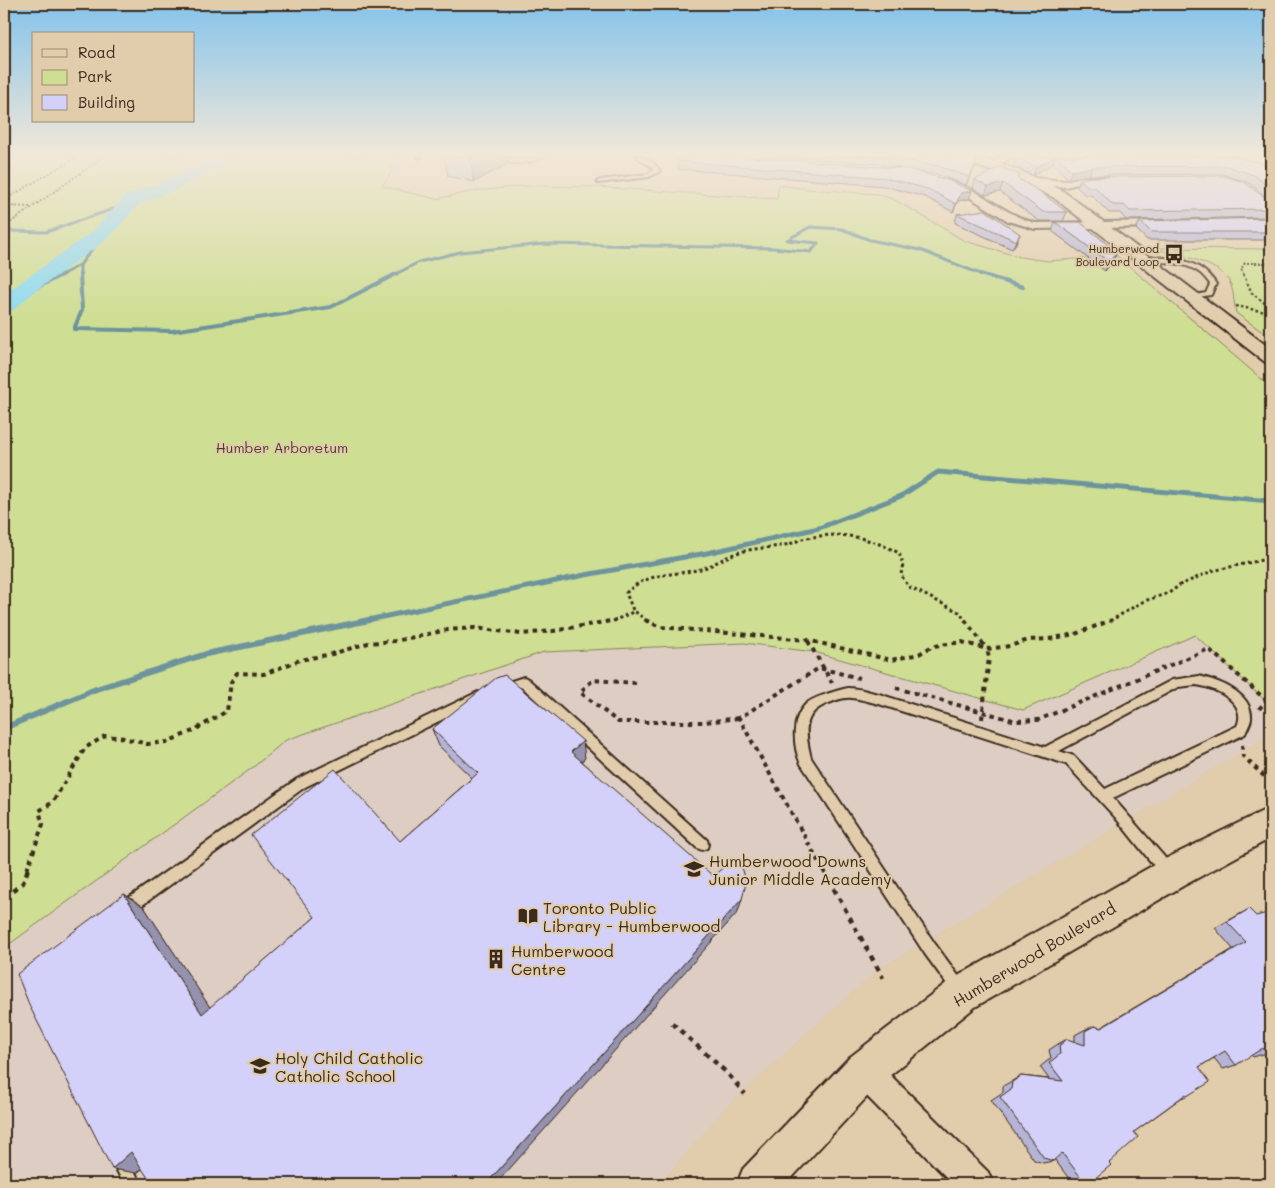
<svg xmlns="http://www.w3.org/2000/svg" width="1275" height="1188" font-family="Mali,sans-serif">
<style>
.built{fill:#ddcdc2}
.green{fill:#cede92;stroke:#848458}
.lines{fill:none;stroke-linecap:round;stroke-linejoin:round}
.stream-far3{stroke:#6d949c;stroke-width:3}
.stream-far2{stroke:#6d949c;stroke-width:4}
.stream-far1{stroke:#6d949c;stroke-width:5}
.stream{stroke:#6d949c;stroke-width:6}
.river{fill:#8fdaf0;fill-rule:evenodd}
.service-casing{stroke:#3b2a1e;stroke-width:4}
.minor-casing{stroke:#3b2a1e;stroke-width:4}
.tertiary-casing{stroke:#3b2a1e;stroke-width:4}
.path-far4{stroke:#3b2a1e;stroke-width:2;stroke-dasharray:2 2;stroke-linecap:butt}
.path-far3{stroke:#3b2a1e;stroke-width:2.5;stroke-dasharray:2.5 2.5;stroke-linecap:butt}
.path-far2{stroke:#3b2a1e;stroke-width:3;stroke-dasharray:3 3;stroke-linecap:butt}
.path-far1{stroke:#3b2a1e;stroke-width:4;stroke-dasharray:4.5 4.5;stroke-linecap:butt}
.path{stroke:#3b2a1e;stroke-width:4.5;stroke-dasharray:5.5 5.5;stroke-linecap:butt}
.service{fill:#e1ccab;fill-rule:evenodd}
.minor{fill:#e1ccab;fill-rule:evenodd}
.tertiary{fill:#e1ccab;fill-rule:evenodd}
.wall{fill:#b5b3d6;stroke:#3b2a1e}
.shaded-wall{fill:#9492ae;stroke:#3b2a1e}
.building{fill:#d3d0f9;stroke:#3b2a1e}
.labels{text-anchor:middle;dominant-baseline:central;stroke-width:4;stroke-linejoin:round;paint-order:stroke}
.far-poi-label{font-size:11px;fill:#3b2a1e;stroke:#e1ccab;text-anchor:end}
.park-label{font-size:14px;fill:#4a3c2a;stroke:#e1ccab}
.near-poi-label{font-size:16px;fill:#3b2a1e;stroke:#e1ccab;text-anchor:start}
.near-street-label{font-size:16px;fill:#3b2a1e;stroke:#e1ccab}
</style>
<rect width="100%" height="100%" fill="#e1ccab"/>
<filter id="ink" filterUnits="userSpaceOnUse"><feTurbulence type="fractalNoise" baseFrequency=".02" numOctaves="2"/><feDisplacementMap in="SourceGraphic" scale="10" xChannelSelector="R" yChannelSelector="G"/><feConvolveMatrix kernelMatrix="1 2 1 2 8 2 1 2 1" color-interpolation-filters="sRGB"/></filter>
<g filter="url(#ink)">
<!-- built -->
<path class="built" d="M1195 635 1271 706V734L877 970 727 1106 659 1184H4V948L252 768 286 740 544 652 744 643 814 652 1023 710Z"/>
<!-- green -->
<g class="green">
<path d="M4 156H396L393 157 391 173 382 186 436 199 475 191 525 186 595 187 777 199 779 185 808 189 877 194 893 199 965 241 1020 257 1048 261 1117 256 1271 387V706L1195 635 1023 710 814 652 744 643 544 652 286 740 252 768 4 948Z"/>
<path d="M1150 248 1271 249V338L1236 313C1234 304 1234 294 1231 285 1223 262 1172 253 1150 248Z"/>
</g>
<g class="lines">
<!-- stream-far3 -->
<g class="stream-far3">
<path d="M11 231 46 232 134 202 239 156"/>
<path d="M80 265V275"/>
<path d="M61 275 80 265 104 233 118 220 123 210 128 206"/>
<path d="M394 275 419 262 460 252 545 244 773 248 811 252 818 243 787 240 810 227 842 229 870 240 920 250 983 275"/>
</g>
<!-- stream-far2 -->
<g class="stream-far2">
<path d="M80 274 82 310 74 329 172 331 331 307 396 274"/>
<path d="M980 274 1023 287"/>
<path d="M4 305 63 274"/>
</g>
<!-- stream-far1 -->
<path class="stream-far1" d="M363 621 585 575 707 553 819 528 901 496 938 472 1271 501"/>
<!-- stream -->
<path class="stream" d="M4 728 96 689 206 654 369 620"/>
<!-- river -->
<path class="river" d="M215 156H237L234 160 171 192 140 203 106 240 33 293 12 311 4 313V294L92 232 126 195 157 184Z"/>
<defs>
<g id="service">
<path d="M418 156H422V157L418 158Z"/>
<path d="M496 156 520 160 539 156H544C531 164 507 167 496 156Z"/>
<path d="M636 156C645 156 655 163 660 171L649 177 598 183 597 182 600 180 648 174 654 170 652 167Z"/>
<path d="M1144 257C1173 258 1199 258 1216 284L1211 295 1190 298V296L1206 293 1210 284C1194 259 1167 264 1142 260L1141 259Z"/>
<path d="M1199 676C1219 681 1253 693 1251 719 1250 724 1247 729 1245 734L1113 798 1173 867 1175 872 1173 877 1168 879 1163 877 1115 817 1066 764 879 704C870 702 861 699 852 698 844 697 837 700 829 703 801 713 805 734 811 758L935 944 965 985 967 990 965 995 960 997 955 995 925 954 801 764C793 747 791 719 805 705 812 698 821 696 830 693 836 691 842 689 848 688 859 688 869 692 879 694L1045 747 1172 680ZM1196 685C1216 688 1248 702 1237 726L1105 789 1074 756 1059 751 1178 687Z"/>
<path d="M524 677 528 679 707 840 708 844 707 848 702 850 697 848 522 687 503 693 499 691 497 688 499 685Z"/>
<path d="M478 692 482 694 484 697 482 700 305 787 130 914 125 916 120 914 118 909 120 904 297 779Z"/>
<path d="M120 1153 126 1155 141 1184H124L112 1161 114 1155Z"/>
</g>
<g id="minor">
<path d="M1001 156H1012L999 167H991V163Z"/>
<path d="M1080 177H1107L1112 180 1107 183H1081L1066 187 1033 184 1028 181 1033 178 1066 181Z"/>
<path d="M947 180C979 188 1003 214 1035 223L1164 221 1170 224 1164 227 1035 229 1008 221 966 195 943 185 942 183 943 181Z"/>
<path d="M864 1055 875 1060 988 1172 993 1184H953L853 1082 848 1071 853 1060Z"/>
</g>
<g id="tertiary">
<path d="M953 156C987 153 1032 176 1063 191L1271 349V363L1265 362 1053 197 1005 175 955 159Z"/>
<path d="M1271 807V838L1183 886 975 1007 878 1085 786 1184H737L743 1169 850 1057 949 981 1159 862Z"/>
</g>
</defs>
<!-- service casing -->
<use href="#service" class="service-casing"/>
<!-- minor casing -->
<use href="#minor" class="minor-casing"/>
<!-- tertiary casing -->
<use href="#tertiary" class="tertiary-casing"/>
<!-- path-far4 -->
<g class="path-far4">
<path d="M4 200 79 156"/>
<path d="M4 206 32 207"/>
<path d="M4 227 105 156"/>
<path d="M1244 275 1241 269 1245 263H1271"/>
</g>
<!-- path-far3 -->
<g class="path-far3">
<path d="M1243 274 1252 293 1271 308"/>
<path d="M1236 306 1271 313"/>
</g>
<!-- path-far2 -->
<g class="path-far2">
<path d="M613 621 635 611"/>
<path d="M647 621 633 610 626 593C648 571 674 576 701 569 714 565 726 556 740 552 754 548 771 548 785 545 793 544 799 539 807 538 842 531 868 537 899 553L903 564 901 575 909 587 959 612 966 621"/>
<path d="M1110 621 1144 601 1169 593 1180 585 1212 571 1271 558"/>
</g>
<!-- path-far1 -->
<g class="path-far1">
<path d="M645 620 660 627 807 640 891 660 919 654 933 646 962 642 987 649"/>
<path d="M965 620 987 649"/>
<path d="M808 641 832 683"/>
<path d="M987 649 1010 646 1028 640 1049 639 1075 634 1112 620"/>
<path d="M1271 650 1269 652 1271 659"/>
<path d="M636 683 593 680 580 692 618 722H704L739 718"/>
<path d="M896 688 1016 721 1038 720 1209 649 1266 700"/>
<path d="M1259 709 1271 696"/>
<path d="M982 719 989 657 987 649"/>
<path d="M1242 745 1243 756 1269 781"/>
<path d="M27 870 43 824 39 811 53 802 85 748 105 736 124 738 147 744 167 742 193 731 227 711 231 682 237 673 264 674 300 660 332 654 368 643 395 641 447 630 475 628 521 634 553 631 616 620"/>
<path d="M823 870 739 718 819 668 859 678"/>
</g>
<!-- path -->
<g class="path">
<path d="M823 869 883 978"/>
<path d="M4 898 23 883 28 869"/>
<path d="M672 1023 727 1073 745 1094"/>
</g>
<!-- service -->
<use href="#service" class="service"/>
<!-- minor -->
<use href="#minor" class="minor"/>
<!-- tertiary -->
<use href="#tertiary" class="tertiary"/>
</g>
<!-- wall -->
<g class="wall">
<path d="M440 156H506L507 164 474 182 448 176 445 159Z"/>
<path d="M762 156H966L975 167 966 185 936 174 915 171 972 191 969 199 958 201 953 212 925 197 884 186 678 169V161L900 168 878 164Z"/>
<path d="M1021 156H1239L1238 158 1271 167V201L1249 183 1222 174 1089 175 1068 179 1053 163 1033 175 1013 166 1016 158Z"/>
<path d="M1080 179 1271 202V217L1126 220 1120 213H1109L1091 195H1085L1077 187Z"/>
<path d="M975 180H1020L1067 212 1063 221H1039L1000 192 985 195 973 188Z"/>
<path d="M957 214 1020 234 1016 243 1012 249 955 223Z"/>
<path d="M1271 218V240H1147L1136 229 1140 221Z"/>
<path d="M1055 222 1117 252 1113 261 1105 271 1052 231Z"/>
<path d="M432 729 585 758 582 761 738 912 142 1169 137 1173 124 894 144 907 210 1008 315 917 400 841 472 778 439 746Z"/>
<path d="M1249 909 1267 1053 1253 1057 1251 1055 1236 1065 1223 1069 1214 1058 1199 1067 1187 1096 1181 1098 1134 1132 1109 1163 1088 1184H1073L1055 1160 1053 1161 1043 1163 1034 1160 991 1100 1003 1092V1086L1021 1076 1049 1079 1040 1067 1051 1058 1049 1050 1058 1044 1067 1039 1075 1042V1035L1084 1030 1094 1026 1100 1028 1233 949 1215 928Z"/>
</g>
<!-- shaded-wall -->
<g class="shaded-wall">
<path d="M470 156H506L507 164 474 182Z"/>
<path d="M1056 156 1053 163 1033 175 1036 167Z"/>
<path d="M978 159 975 167 966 185 969 177Z"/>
<path d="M1092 167 1089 175 1068 179 1072 171Z"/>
<path d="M1003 183 1000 192 985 195 988 187Z"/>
<path d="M972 191 969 199 958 201 953 212 956 204 961 193Z"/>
<path d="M1020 234 1016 243 1012 249 1016 241Z"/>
<path d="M1117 252 1113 261 1105 271 1109 262Z"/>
<path d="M583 741 585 758 573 769 571 752Z"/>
<path d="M124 894 144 907 221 1024 202 1014Z"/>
<path d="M742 899 738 912 496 1184H486Z"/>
<path d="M131 1152 155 1156 137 1173 112 1169Z"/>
</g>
<!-- building -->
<g class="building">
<path d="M680 156H737L908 169 948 180 972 191 961 193 956 204 928 189 886 178 678 161Z"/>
<path d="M869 156H966L978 159 969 177 938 166 880 156Z"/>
<path d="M1021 156H1056L1036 167 1016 158Z"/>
<path d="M1057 156H1238L1236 157 1268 165 1271 167V189L1254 175 1226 166 1092 167 1072 171Z"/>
<path d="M1000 167 1021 175 1017 178 1039 191 1067 212H1043L1003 183 988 187 975 180Z"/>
<path d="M1224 176 1244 182 1271 202V209L1130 211 1124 205H1113L1095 187H1088L1080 179 1093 177Z"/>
<path d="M985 210 1020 234 1016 241 957 214Z"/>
<path d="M1271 218V232H1151L1140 221Z"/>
<path d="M1055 222H1080L1117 252 1109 262Z"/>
<path d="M505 675 583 741 571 752 713 876 733 859 743 870 746 883 742 899 486 1184H152L131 1152 112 1169 30 1007 17 974 124 894 202 1014 315 917 251 835 335 769 400 841 478 773 432 729 496 678Z"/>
<path d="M1249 909 1256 916 1271 912V1051L1267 1053 1263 1048 1236 1065 1225 1051 1199 1067 1210 1082 1187 1096 1186 1094 1134 1132 1138 1137 1109 1163 1111 1165 1088 1184H1086L1062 1153 1053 1161 1044 1158 1000 1097 1011 1089 1012 1082 1021 1076 1063 1081 1049 1063 1060 1054 1059 1046 1067 1039 1085 1045V1031L1094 1026 1101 1028 1246 942 1227 922Z"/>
</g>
</g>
<!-- sky -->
<linearGradient id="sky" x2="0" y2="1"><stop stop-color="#84c3eb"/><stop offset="0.48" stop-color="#f2e8d9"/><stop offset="1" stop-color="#f2e8d9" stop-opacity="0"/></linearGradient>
<rect width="1275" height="322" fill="url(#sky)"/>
<!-- icons -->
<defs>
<symbol id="bus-bare" viewBox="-9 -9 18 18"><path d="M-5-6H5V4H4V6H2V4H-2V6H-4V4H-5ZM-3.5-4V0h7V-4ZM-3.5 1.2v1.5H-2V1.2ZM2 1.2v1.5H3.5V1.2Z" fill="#3b2a1e" stroke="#e1ccab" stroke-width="2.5" paint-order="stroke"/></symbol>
<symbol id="school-bare" viewBox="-9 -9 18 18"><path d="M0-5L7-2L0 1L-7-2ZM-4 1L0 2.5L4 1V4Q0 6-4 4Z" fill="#3b2a1e" stroke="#e1ccab" stroke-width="2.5" paint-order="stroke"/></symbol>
<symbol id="library-bare" viewBox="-9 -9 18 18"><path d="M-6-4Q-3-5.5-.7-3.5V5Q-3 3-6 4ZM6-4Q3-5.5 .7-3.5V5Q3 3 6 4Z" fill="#3b2a1e" stroke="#e1ccab" stroke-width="2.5" paint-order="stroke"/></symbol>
<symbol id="building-bare" viewBox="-9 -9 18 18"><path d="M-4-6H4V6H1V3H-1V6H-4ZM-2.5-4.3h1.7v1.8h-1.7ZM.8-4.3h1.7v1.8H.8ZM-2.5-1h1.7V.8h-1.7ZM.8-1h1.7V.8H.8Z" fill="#3b2a1e" stroke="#e1ccab" stroke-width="2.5" paint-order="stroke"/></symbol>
</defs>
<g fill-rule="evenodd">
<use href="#bus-bare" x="1160" y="240" width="28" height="28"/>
<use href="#school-bare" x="680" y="855" width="28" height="28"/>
<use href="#library-bare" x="514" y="902" width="28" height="28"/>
<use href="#building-bare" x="482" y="945" width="28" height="28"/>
<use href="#school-bare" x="246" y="1052" width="28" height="28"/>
</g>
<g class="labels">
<!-- far-poi labels -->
<g class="far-poi-label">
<text x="1159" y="248">Humberwood<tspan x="1159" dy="13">Boulevard Loop</tspan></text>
</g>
<!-- park labels -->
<g class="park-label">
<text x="282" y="447">Humber Arboretum</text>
</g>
<!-- near-poi labels -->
<g class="near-poi-label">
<text x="709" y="860">Humberwood Downs<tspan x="709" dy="18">Junior Middle Academy</tspan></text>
<text x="543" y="907">Toronto Public<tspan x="543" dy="18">Library - Humberwood</tspan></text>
<text x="511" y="950">Humberwood<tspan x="511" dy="18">Centre</tspan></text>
<text x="275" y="1057">Holy Child Catholic<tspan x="275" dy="18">Catholic School</tspan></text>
</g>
<!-- near-street labels -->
<g class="near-street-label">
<text transform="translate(1034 954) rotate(-31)">Humberwood Boulevard</text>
</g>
</g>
<!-- margin -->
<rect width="1275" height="1188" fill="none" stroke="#e1ccab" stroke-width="20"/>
<rect x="10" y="10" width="1255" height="1168" fill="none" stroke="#3b2a1e" stroke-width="2" filter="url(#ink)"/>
<!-- legend -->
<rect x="32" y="32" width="162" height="90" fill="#e1ccab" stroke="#9f8b73"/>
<rect x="42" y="49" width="25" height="8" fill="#e1ccab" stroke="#9f8b73"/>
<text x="78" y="58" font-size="15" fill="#3b2a1e">Road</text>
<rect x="42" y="70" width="25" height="15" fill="#cede92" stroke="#9f8b73"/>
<text x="78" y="82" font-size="15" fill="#3b2a1e">Park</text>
<rect x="42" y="95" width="25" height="15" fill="#d3d0f9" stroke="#9f8b73"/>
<text x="78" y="108" font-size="15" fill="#3b2a1e">Building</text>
</svg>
